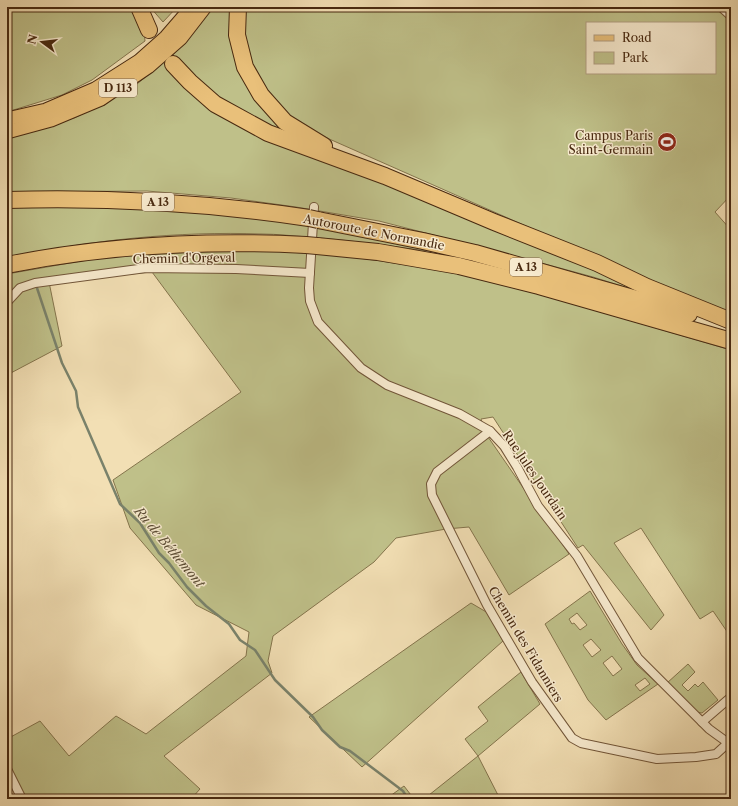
<svg xmlns="http://www.w3.org/2000/svg" width="738" height="806" font-family="'Libre Caslon Text',serif">
<style>
.green{fill:#bfc089;stroke:#84744c;fill-rule:evenodd}
.lines{fill:none;stroke-linecap:round;stroke-linejoin:round}
.stream{stroke:#7a826b;stroke-width:2.5}
.minor-casing{stroke:#725639;stroke-width:10}
.primary-casing{stroke:#482910;stroke-width:15}
.motorway-casing{stroke:#482910;stroke-width:18}
.minor{stroke:#f7eace;stroke-width:8}
.primary{stroke:#e9c07a;stroke-width:13}
.motorway{stroke:#e9c07a;stroke-width:16}
.motorway-bridge-casing{stroke:#482910;stroke-width:18;stroke-linecap:butt}
.motorway-bridge{stroke:#e9c07a;stroke-width:16}
.labels{text-anchor:middle;dominant-baseline:central;stroke-width:3;stroke-linejoin:round;paint-order:stroke}
.shield{fill:#f7eace;stroke:#7c6349;stroke-width:1}
.shield-label{font-size:11px;font-weight:bold;fill:#482910}
.poi-label{font-size:12px;fill:#482910;stroke:#f7eace;text-anchor:end}
.street-label{font-size:12px;fill:#482910;stroke:#f7eace}
.water-label{font-size:13px;font-style:italic;fill:#5d4e36;stroke:#f7eace}
</style>
<rect width="100%" height="100%" fill="#f2dfb4"/>
<filter id="stains"><feTurbulence type="fractalNoise" baseFrequency=".005" numOctaves="4"/><feColorMatrix values="0 0 0 0 .2 0 0 0 0 .09 0 0 0 0 .02 0 0 0 .5 -.17"/></filter>
<radialGradient id="worn" r=".72"><stop offset=".6" stop-color="#630" stop-opacity="0"/><stop offset="1" stop-color="#630" stop-opacity=".3"/></radialGradient>
<!-- green -->
<g class="green">
<path d="M7 7H134L144 30 145 41 92 80 62 95 7 112Z"/>
<path d="M150 7H177L163 22Z"/>
<path d="M212 7H231L234 44 296 138 216 98 194 77 180 59 171 66 210 103 593 266 647 294 593 277 534 261 379 221 296 207 231 198 147 191 7 192V137L74 118 103 104 137 84 175 53 193 32Z"/>
<path d="M244 7H731V195L715 212 731 230V312L702 304 318 134 290 117 264 91 248 53 244 29ZM587 23H715V73H587Z"/>
<path d="M7 204 153 207 339 228 464 256C412 249 360 241 308 237 293 236 277 234 262 234 177 231 91 240 7 258Z"/>
<path d="M271 251 339 255 421 267 459 274 506 284 731 350V631L728 633 713 611 700 619 641 528 614 543 664 615 651 630 583 545 578 548 493 417 481 419 486 434 569 554 509 595 469 527 446 529 396 538 374 562 273 636 268 661 272 673 164 756 200 789 191 799H21L7 766V739L40 721 69 756 116 716 146 734 246 656 249 632 196 605 130 528 113 480 241 392 152 272 49 282 62 346 7 375V274L121 254 179 252Z"/>
<path d="M590 591 622 644 637 665 658 684 606 720 588 700 545 624ZM577 613 587 625 580 630 574 623 572 624 569 619ZM591 639 601 650 592 657 583 645ZM612 656 622 669 613 676 603 663ZM645 678 650 684 640 691 635 685Z"/>
<path d="M471 603 488 613 503 641 362 767 309 717Z"/>
<path d="M688 664 695 672 682 685 688 691 695 684 698 687 703 682 718 700 702 713 696 712 667 683Z"/>
<path d="M521 672 540 704 478 756 500 799H424L478 756 465 739 488 721 478 707Z"/>
<path d="M404 786 414 799H386Z"/>
</g>
<g class="lines">
<!-- stream -->
<path class="stream" d="M36 285 62 363 76 391 78 407 120 504 140 523 159 553 169 563 187 587 206 606 229 624 240 640 255 650 275 680 313 717 322 730 340 747 350 751 403 791 408 799"/>
<defs>
<g id="minor">
<path d="M721 7 731 16"/>
<path d="M314 207 309 288 310 301 318 322 361 368 387 385 460 414 490 431 504 446 517 467 538 506 577 556 638 658 709 729 731 745"/>
<path d="M7 302 20 288 35 283 146 268 236 269 310 273"/>
<path d="M490 431 437 472 431 484 432 495 487 605 532 682 572 738 581 743 657 759 696 757 716 754 728 743"/>
<path d="M702 722 731 697"/>
<path d="M7 769 22 799"/>
</g>
<g id="primary">
<path d="M7 119 46 110 95 89 139 61 166 37 192 7"/>
<path d="M7 132 51 120 101 99 148 67 181 38 205 7"/>
</g>
<g id="motorway">
<path d="M139 7 149 30"/>
<path d="M238 7 237 35 245 67 261 95 285 122 324 146"/>
<path d="M173 64 190 82 215 104 268 133 385 176 494 222 597 263 647 287 731 321"/>
<path d="M7 200C108 197 209 203 309 218"/>
<path d="M318 220 423 241 475 253 689 314"/>
<path d="M317 246 378 252 459 266 539 286 731 341"/>
<path d="M7 265C106 245 206 240 306 245"/>
</g>
</defs>
<!-- minor casing -->
<use href="#minor" class="minor-casing"/>
<!-- primary casing -->
<use href="#primary" class="primary-casing"/>
<!-- motorway casing -->
<use href="#motorway" class="motorway-casing"/>
<!-- minor -->
<use href="#minor" class="minor"/>
<!-- primary -->
<use href="#primary" class="primary"/>
<!-- motorway -->
<use href="#motorway" class="motorway"/>
<defs>
<g id="motorway-bridge">
<path d="M309 218 318 220"/>
<path d="M306 245 317 246"/>
</g>
</defs>
<!-- motorway-bridge casing -->
<use href="#motorway-bridge" class="motorway-bridge-casing"/>
<!-- motorway-bridge -->
<use href="#motorway-bridge" class="motorway-bridge"/>
</g>
<!-- icons -->
<defs>
<symbol id="stadium-disc" viewBox="-11 -11 22 22"><circle r="9.5" fill="#8f2418" stroke="#f7eace"/><path d="M0-5a6.5 5 0 1 0 0 10a6.5 5 0 1 0 0-10ZM-3.5-1.8h7v3.6h-7Z" fill="#fff"/></symbol>
</defs>
<g fill-rule="evenodd">
<use href="#stadium-disc" x="656" y="131" width="22" height="22"/>
</g>
<g class="labels">
<!-- shield labels -->
<g class="shield">
<rect x="99" y="79" width="38" height="18" rx="3"/>
<rect x="142" y="193" width="32" height="18" rx="3"/>
<rect x="510" y="258" width="32" height="18" rx="3"/>
</g>
<g class="shield-label">
<text x="118" y="88">D 113</text>
<text x="158" y="202">A 13</text>
<text x="526" y="267">A 13</text>
</g>
<!-- poi labels -->
<g class="poi-label">
<text x="653" y="135">Campus Paris<tspan x="653" dy="14">Saint-Germain</tspan></text>
</g>
<!-- street labels -->
<g class="street-label">
<text transform="translate(374 232) rotate(11)">Autoroute de Normandie</text>
<text transform="translate(184 258) rotate(-1)">Chemin d'Orgeval</text>
<text transform="translate(535 475) rotate(56)">Rue Jules Jourdain</text>
<text transform="translate(526 644) rotate(59)">Chemin des Fidanniers</text>
</g>
<!-- water labels -->
<g class="water-label">
<text transform="translate(170 547) rotate(50)">Ru de Béthemont</text>
</g>
</g>
<!-- margin -->
<rect width="738" height="806" fill="none" stroke="#f2dfb4" stroke-width="24"/>
<rect x="8" y="8" width="722" height="790" fill="none" stroke="#482910" stroke-width="2"/>
<rect x="12" y="12" width="714" height="782" fill="none" stroke="#482910"/>
<!-- legend -->
<rect x="586" y="22" width="130" height="52" fill="#f7eace" stroke="#b19d82"/>
<rect x="594" y="35" width="20" height="6" fill="#e9c07a" stroke="#b19d82"/>
<text x="622" y="42" font-size="12" fill="#482910">Road</text>
<rect x="594" y="52" width="20" height="12" fill="#bfc089" stroke="#b19d82"/>
<text x="622" y="62" font-size="12" fill="#482910">Park</text>
<!-- north arrow -->
<g transform="translate(42 42) rotate(285)" stroke="#f7eace" stroke-width="3" paint-order="stroke">
<path d="M0-3L7 15L0 10L-7 15Z" fill="#482910"/>
<text y="-6" font-size="11" font-weight="bold" text-anchor="middle" fill="#482910">N</text>
</g>
<rect width="100%" height="100%" filter="url(#stains)"/>
<rect width="100%" height="100%" fill="url(#worn)"/>
</svg>
